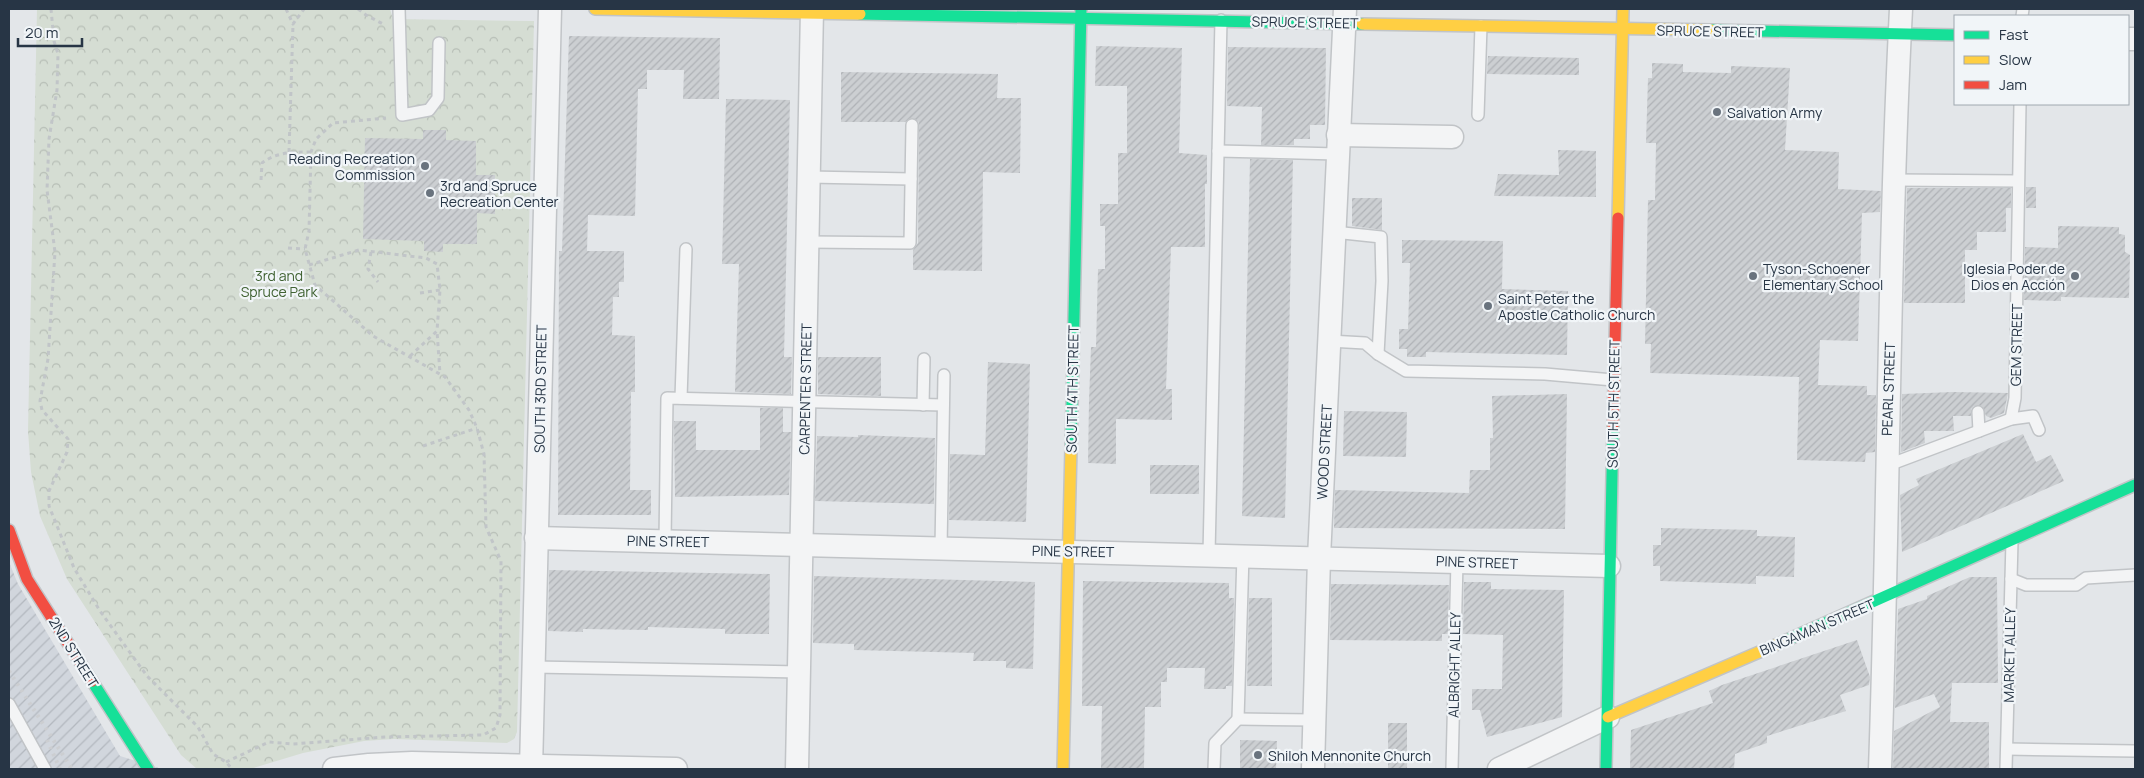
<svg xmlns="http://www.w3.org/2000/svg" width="2144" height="778" font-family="Manrope,sans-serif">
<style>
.industrial{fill:url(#industrial-furrows)}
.forest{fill:url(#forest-crowns)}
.building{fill:url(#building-hatch)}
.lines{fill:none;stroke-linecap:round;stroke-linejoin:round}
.lane-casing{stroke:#c1c4c7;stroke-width:14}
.street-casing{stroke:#c1c4c7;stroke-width:25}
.fast-casing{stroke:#c1c4c7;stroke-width:14}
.slow-casing{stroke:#c1c4c7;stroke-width:14}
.jam-casing{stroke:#c1c4c7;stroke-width:14}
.path{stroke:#c1c5c8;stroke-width:3;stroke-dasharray:4 4;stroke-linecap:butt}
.lane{stroke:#f3f4f5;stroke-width:11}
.street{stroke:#f3f4f5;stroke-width:22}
.fast{stroke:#16e098;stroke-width:11}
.slow{stroke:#ffcf43;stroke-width:11}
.jam{stroke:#f24e42;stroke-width:11}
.rail{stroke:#ccced1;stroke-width:4;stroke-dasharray:2.5 5;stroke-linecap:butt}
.poi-dot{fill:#69737e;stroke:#f1f5f8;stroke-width:2}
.labels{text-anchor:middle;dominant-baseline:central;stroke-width:4.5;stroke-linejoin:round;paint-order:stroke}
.street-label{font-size:14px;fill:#273545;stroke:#f1f5f8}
.poi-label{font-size:14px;fill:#273545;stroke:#f1f5f8;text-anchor:start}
.park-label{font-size:14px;fill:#416333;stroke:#f1f5f8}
</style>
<defs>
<pattern id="industrial-furrows" width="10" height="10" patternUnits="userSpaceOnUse" patternTransform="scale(1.25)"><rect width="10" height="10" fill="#d1d6dd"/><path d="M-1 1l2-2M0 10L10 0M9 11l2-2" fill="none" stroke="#b3b8bf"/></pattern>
<pattern id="forest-crowns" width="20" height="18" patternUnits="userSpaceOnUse" patternTransform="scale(1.25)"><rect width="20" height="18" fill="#d5ddd3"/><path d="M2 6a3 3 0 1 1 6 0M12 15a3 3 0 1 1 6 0" fill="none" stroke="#b7beb6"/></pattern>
<pattern id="building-hatch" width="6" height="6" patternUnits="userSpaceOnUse" patternTransform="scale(1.25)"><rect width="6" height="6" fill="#cccfd2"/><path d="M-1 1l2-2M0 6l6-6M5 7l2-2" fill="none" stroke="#afb2b6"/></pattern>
</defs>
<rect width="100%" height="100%" fill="#e3e6e9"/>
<!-- industrial -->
<path class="industrial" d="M9 562 18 584 120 756 162 769H9Z"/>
<!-- forest -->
<path class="forest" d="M37 9H390L393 19 534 21 517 732 514 739 507 743 394 739 364 741 303 753 250 769H197L181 755 67 579 40 516 31 472 28 431Z"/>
<!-- building -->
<g class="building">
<path d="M569 36 720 38 719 99H683L684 70H647V89H638L635 216 588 215 587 251H624V282H619V297H613L612 335 635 336V392H631L630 490H651V515H558L559 251H562Z"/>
<path d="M1096 46 1182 48 1179 153 1207 155V184H1205V247H1171L1166 389H1172V420L1116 419V464L1088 463 1089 401 1091 347H1096L1098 269H1105V226H1100V204H1118V153H1127V86H1095Z"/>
<path d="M1228 47 1326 48 1325 125H1310V139H1294V145H1261L1262 107 1227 106Z"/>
<path d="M1488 56 1579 58V75L1487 74Z"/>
<path d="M1652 63 1683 64V72L1731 73V66L1790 68 1785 150 1839 152 1838 189 1881 191 1880 212 1862 213 1858 341 1820 340 1818 385 1867 386V395H1876L1875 452 1866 453 1865 462 1797 460 1799 377 1650 373 1651 344H1645L1648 200H1655L1656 143H1646L1648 78H1652Z"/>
<path d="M841 72 998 74 997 98H1021L1020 173 983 172 982 271 913 270V250L918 243 919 122 912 118 905 122H841Z"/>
<path d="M726 99 790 100 784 357H792L791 394 735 392 739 264H722Z"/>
<path d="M423 130H446V140L476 141V175H495V214L477 213V244H443V252L424 251V241L363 239 365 138 423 139Z"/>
<path d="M1558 150 1596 151V197L1494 196 1498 174 1559 175Z"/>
<path d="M1250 159 1293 160 1285 518 1242 516Z"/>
<rect x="2026" y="187" width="10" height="21"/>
<path d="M1907 188H2011V208H2006V232H1977V250H1965V303H1904Z"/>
<path d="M1352 198H1382V230L1352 226Z"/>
<path d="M2058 226 2119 227V234L2125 235V252L2130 255 2129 298 2061 297V301L2024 300 2025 247 2058 248Z"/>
<path d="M1402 240 1503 241 1502 289 1568 291 1567 355 1426 352V357H1407V349H1399V329H1408L1410 263H1402Z"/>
<path d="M818 357H881V396L818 394Z"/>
<path d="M988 362 1030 364 1026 522 949 520 950 454 985 455Z"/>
<path d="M1953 392 2008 393 2004 413 1991 418 1986 416 1982 406H1974L1971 409V416H1953L1954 431H1924L1925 443 1901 452 1902 394Z"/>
<path d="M1567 394 1565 529 1334 528 1335 490 1469 493 1470 470H1490V438H1493L1492 396Z"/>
<path d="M760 408H783V432H791L789 495 675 497 674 421H696V450H760Z"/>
<path d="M1344 411 1407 412 1406 457 1343 456Z"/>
<path d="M2023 434 2036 462 2051 455 2064 481 1902 552 1900 495 1919 485 1916 479Z"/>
<path d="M858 435 935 438 934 504 815 501 817 436 858 437Z"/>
<rect x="1150" y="465" width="49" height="29"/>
<path d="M1661 528 1757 530V536L1795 537 1794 577 1756 576V584L1660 581V566H1653V545H1661Z"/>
<path d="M549 570 770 574 769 634H725V629L648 627V630L583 629V632L548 631Z"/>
<path d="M814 576 1035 582 1033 669 1006 668V661H973L974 653 854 650V644L813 643Z"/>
<path d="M1970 577H1997L1998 683H1952L1950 722H1989V769H1893L1894 731 1940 707 1934 694 1895 708 1898 609 1927 599V596Z"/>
<path d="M1083 581 1229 583V598H1234L1232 686H1226V689H1204L1205 668H1167V682H1161V707H1145L1144 769H1101L1102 706H1082Z"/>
<path d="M1464 582H1491V589L1564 590 1562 717 1487 737 1480 710H1472V689H1502L1503 635 1463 634Z"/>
<path d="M1331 584 1449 585 1448 634H1442V641L1330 640Z"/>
<path d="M1249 598H1272V686H1247Z"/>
<path d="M1857 640 1870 677 1869 685 1840 695 1846 711 1767 736V743L1735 754 1734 769H1630L1631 730 1713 703 1709 691 1722 685Z"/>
<rect x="1388" y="723" width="19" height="46"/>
<path d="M1240 740 1277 741 1276 769H1240Z"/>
</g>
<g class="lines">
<defs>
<g id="lane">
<path d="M399 9 402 115 429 110 438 98 439 43"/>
<path d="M2022 16 2023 9"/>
<path d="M1478 115 1481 26"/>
<path d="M1218 151 1337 154"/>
<path d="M809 177 911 179"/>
<path d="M1894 180 2018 181"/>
<path d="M1334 232 1381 237 1382 281 1378 354"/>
<path d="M808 242 910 243 912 125"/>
<path d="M1329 341 1365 343 1378 354 1406 371 1545 374 1613 380"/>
<path d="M681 398 686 249"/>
<path d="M923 405 924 359"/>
<path d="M1978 412 1979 431"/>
<path d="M2011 419 2015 398 2020 104"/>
<path d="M1886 466 2011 419 2033 416 2039 430"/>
<path d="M665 541 667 398 943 405"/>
<path d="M941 548 944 375"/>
<path d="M1209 554 1221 20"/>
<path d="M2011 579 2026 585H2076L2086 578 2135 575"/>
<path d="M534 667 799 672"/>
<path d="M9 704 45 769"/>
<path d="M1238 719 1243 555"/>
<path d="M1238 719 1314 720"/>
<path d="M2007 749 2135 751"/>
<path d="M1214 769 1215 743 1238 719"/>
<path d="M1452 769 1457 561"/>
<path d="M2006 769 2012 541"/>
</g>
<g id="street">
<path d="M2128 39H2135"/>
<path d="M1338 135 1452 137"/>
<path d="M536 538 1609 566"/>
<path d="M334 769 369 765 412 763 676 769"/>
<path d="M531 769 550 9"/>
<path d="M797 769 812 9"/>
<path d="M1313 769 1319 558 1345 9"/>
<path d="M1499 769 1608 717"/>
<path d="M1880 769C1889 516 1888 262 1901 9"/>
</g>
<g id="fast">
<path d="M860 14 1362 24"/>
<path d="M1711 30 1955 35"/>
<path d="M1071 448 1081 9"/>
<path d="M1787 640 2135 485"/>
<path d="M92 681 148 769"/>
<path d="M1606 769 1613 426"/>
</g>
<g id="slow">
<path d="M595 9 860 14"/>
<path d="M1362 24 1711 30"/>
<path d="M1618 218 1623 9"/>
<path d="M1608 717 1787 640"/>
<path d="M1063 769 1071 448"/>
</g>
<g id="jam">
<path d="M1613 426 1618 218"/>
<path d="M9 530 27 579 92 681"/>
</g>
</defs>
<!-- lane casing -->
<use href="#lane" class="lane-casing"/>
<!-- street casing -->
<use href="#street" class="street-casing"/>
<!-- fast casing -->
<use href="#fast" class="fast-casing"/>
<!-- slow casing -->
<use href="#slow" class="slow-casing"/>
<!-- jam casing -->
<use href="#jam" class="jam-casing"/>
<!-- path -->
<g class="path">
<path d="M51 9 54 41 58 54 57 90 49 139 47 190 55 252 48 359 40 401 42 410 68 439 67 452 49 491V506L74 568 100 611 147 676 198 727 213 754 226 762 232 769"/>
<path d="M286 9 293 24 304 9"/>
<path d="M358 9 366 15 383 24"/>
<path d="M289 152 293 24"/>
<path d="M261 180 262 163C277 152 292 152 311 152"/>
<path d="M288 248 305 249"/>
<path d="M371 252 368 269 378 282"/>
<path d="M309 265 359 250 426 258 437 264 440 290 437 331"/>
<path d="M420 293 440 290"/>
<path d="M410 356 437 331 440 374"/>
<path d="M423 446 477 428"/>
<path d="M226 762 269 742 293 744 385 737 483 735 496 728 500 715 501 561 486 527 484 454 477 428 469 410 445 377 373 336 315 285 305 249 309 231 311 152 316 139 333 123 386 118"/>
</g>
<!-- lane -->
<use href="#lane" class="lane"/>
<!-- street -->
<use href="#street" class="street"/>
<!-- fast -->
<use href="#fast" class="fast"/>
<!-- slow -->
<use href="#slow" class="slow"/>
<!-- jam -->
<use href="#jam" class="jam"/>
<!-- rail -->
<g class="rail">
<path d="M9 671 72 769"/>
<path d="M47 740 60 769"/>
</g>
</g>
<!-- markers -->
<g class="poi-dot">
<circle cx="1717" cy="112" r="5"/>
<circle cx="425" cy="166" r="5"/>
<circle cx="430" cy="193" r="5"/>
<circle cx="1753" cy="276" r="5"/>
<circle cx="2075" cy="276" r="5"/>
<circle cx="1488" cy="306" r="5"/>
<circle cx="1258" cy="755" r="5"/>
</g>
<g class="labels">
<!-- street labels -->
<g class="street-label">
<text transform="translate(1305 22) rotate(1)">SPRUCE STREET</text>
<text transform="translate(1710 31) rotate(1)">SPRUCE STREET</text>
<text transform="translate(2016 345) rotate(-89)">GEM STREET</text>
<text transform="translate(540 389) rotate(-89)">SOUTH 3RD STREET</text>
<text transform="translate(805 389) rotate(-89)">CARPENTER STREET</text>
<text transform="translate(1072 389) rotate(-89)">SOUTH 4TH STREET</text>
<text transform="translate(1888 389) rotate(-88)">PEARL STREET</text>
<text transform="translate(1613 404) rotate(-89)">SOUTH 5TH STREET</text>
<text transform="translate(1324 452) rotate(-87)">WOOD STREET</text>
<text transform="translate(668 541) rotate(1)">PINE STREET</text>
<text transform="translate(1073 551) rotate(1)">PINE STREET</text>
<text transform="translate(1477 562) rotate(2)">PINE STREET</text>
<text transform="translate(1817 627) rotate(-23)">BINGAMAN STREET</text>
<text transform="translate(74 652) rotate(58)">2ND STREET</text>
<text transform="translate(2009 655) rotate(-89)">MARKET ALLEY</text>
<text transform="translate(1454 665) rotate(-89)">ALBRIGHT ALLEY</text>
</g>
<!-- poi labels -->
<g class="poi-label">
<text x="1727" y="112">Salvation Army</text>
<text x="415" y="158" text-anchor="end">Reading Recreation<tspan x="415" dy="16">Commission</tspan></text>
<text x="440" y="185">3rd and Spruce<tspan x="440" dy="16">Recreation Center</tspan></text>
<text x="1763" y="268">Tyson-Schoener<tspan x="1763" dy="16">Elementary School</tspan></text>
<text x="2065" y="268" text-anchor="end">Iglesia Poder de<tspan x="2065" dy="16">Dios en Acción</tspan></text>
<text x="1498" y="298">Saint Peter the<tspan x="1498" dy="16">Apostle Catholic Church</tspan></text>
<text x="1268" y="755">Shiloh Mennonite Church</text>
</g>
<!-- park labels -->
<g class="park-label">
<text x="279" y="275">3rd and<tspan x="279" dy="16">Spruce Park</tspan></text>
</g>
</g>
<!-- border -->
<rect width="2144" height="778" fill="none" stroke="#273545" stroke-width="20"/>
<!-- legend -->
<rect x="1954" y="15" width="175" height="90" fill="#f1f5f8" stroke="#a0a8b0"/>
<rect x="1964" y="31" width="25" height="8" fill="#16e098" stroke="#a0a8b0"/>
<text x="1999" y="40" font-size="15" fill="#273545">Fast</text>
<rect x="1964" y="56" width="25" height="8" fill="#ffcf43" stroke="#a0a8b0"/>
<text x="1999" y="65" font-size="15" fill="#273545">Slow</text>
<rect x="1964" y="81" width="25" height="8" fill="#f24e42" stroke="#a0a8b0"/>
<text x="1999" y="90" font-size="15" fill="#273545">Jam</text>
<!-- scale -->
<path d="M18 38v8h64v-8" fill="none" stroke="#273545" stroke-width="2.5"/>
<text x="25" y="38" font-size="15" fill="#273545" stroke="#f1f5f8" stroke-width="4" paint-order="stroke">20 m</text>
</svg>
